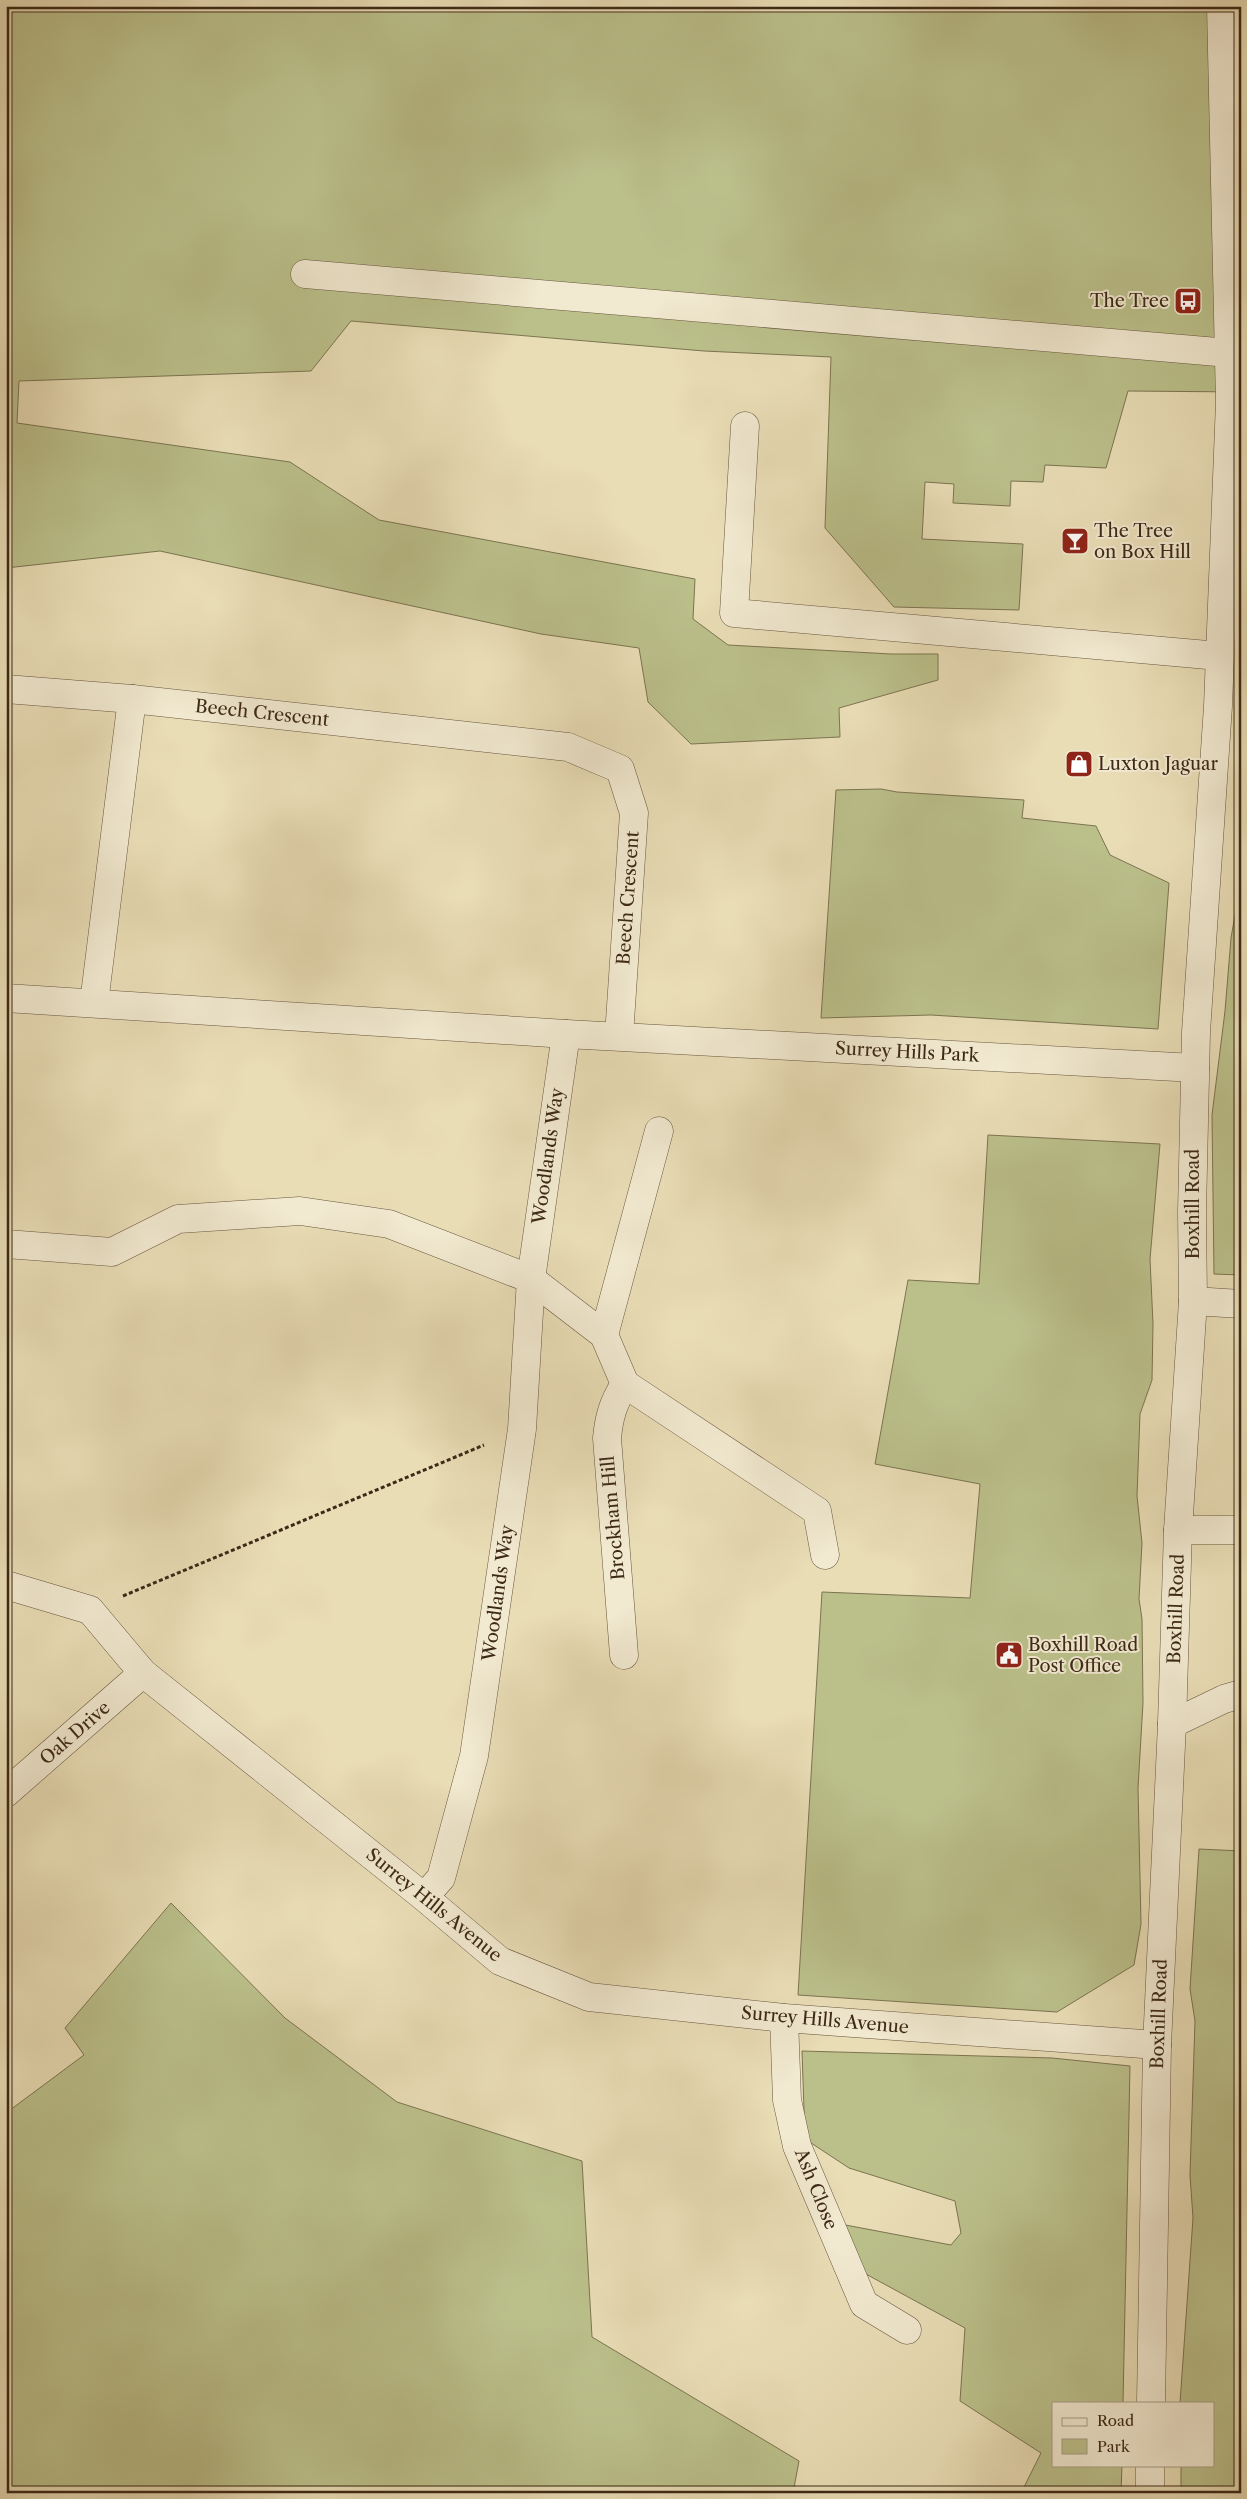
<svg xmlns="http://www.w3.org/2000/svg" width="1247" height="2499" font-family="'Libre Caslon Text',serif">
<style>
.green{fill:#bbc08b;stroke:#7c7451}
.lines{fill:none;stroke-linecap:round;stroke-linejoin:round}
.minor-casing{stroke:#68563f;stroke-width:29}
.path{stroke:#3d2917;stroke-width:3;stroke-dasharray:4 2.5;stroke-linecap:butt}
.minor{stroke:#f1e9d0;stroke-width:28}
.labels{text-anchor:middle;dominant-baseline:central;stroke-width:4;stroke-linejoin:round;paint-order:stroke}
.poi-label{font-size:18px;fill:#3d2917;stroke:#f1e9d0;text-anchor:start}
.street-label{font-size:18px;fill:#3d2917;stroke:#f1e9d0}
</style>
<rect width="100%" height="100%" fill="#e9ddb6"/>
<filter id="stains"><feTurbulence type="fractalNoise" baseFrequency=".004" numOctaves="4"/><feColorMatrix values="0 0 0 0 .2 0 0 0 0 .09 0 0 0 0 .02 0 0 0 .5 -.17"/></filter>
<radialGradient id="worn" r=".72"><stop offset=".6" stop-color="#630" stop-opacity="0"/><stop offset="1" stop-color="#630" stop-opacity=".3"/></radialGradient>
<!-- green -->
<g class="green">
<path d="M6 6H1241V392L1128 391 1106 468 1045 465 1043 482 1011 481 1010 506 953 503 954 484 925 482 922 539 1023 544 1019 610 894 607 825 528 831 357 704 351 351 321 311 371 19 381 17 423 290 462 379 520 695 579 693 619 728 645 891 654H938V680L839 708 840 737 691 744 648 702 639 648 541 634 160 551 6 568Z"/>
<path d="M881 789 897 792 1024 800 1022 818 1096 826 1110 855 1169 883 1158 1029 931 1015 821 1018 836 790Z"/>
<path d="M1241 881V1275L1214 1274 1212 1115 1225 1011 1231 938Z"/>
<path d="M988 1135 1160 1144 1150 1259 1153 1324 1152 1380 1140 1414 1137 1496 1142 1543 1139 1599 1142 1619 1143 1703 1138 1788 1141 1924 1134 1965 1057 2012 798 1995 822 1592 970 1598 980 1484 875 1464 908 1280 979 1284Z"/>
<path d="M1199 1849 1241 1851V2493H1181V2465H1213V2403H1180L1193 2218 1190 2175 1195 2021 1190 1989Z"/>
<path d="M171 1903 285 2018 397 2102 582 2161 592 2337 799 2461 793 2493H6V2113L84 2055 65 2028Z"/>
<path d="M802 2051 1052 2058 1130 2066 1123 2403H1053V2465H1122L1121 2493H1021L1041 2453 960 2401 965 2328 853 2267 835 2223 951 2245 961 2233 955 2201 849 2168 805 2139Z"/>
</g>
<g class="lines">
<defs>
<g id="minor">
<path d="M305 274 1229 353"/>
<path d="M745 426 734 613 1219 656"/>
<path d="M6 689 132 699 568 747 620 769 634 813 619 1036"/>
<path d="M6 998 566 1034 1195 1068"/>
<path d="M94 1003 132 699"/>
<path d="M6 1244 112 1252 178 1219 300 1211 389 1224 531 1279 604 1335 625 1384 817 1511 825 1555"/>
<path d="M1193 1301 1241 1304"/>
<path d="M604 1335 659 1131"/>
<path d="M1178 1530H1241"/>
<path d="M6 1585 90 1610 143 1673 424 1897 500 1961 589 1997 784 2018 1157 2045"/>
<path d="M624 1655 607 1438C609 1417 613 1403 625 1384"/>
<path d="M1172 1724 1224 1699 1241 1694"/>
<path d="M6 1793 143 1673"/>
<path d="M424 1897 441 1878 474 1756 522 1429 531 1279 566 1034"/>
<path d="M784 2018 787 2100 797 2146 864 2304 907 2330"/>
<path d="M1151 2403 1157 2045 1172 1724 1178 1530 1193 1301 1192 1212 1196 1032 1218 706 1230 402 1221 6"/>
<path d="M1150 2493V2465"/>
</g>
</defs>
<!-- minor casing -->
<use href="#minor" class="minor-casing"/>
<!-- path -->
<path class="path" d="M123 1596 484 1445"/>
<!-- minor -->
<use href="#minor" class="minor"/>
</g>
<!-- icons -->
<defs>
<symbol id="bus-square" viewBox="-11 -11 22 22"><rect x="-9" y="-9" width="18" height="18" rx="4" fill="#8f2418" stroke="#f1e9d0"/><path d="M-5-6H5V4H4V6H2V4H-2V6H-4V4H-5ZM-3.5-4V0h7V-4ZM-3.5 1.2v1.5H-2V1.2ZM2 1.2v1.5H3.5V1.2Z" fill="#fff"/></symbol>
<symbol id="bar-square" viewBox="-11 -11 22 22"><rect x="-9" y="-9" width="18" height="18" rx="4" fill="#8f2418" stroke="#f1e9d0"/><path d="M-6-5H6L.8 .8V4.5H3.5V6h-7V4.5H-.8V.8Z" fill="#fff"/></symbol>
<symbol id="shop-square" viewBox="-11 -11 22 22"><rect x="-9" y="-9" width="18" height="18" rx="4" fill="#8f2418" stroke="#f1e9d0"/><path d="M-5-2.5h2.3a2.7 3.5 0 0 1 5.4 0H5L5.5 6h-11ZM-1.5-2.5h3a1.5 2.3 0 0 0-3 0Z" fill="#fff"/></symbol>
<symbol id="civic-square" viewBox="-11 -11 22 22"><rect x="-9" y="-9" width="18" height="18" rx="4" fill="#8f2418" stroke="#f1e9d0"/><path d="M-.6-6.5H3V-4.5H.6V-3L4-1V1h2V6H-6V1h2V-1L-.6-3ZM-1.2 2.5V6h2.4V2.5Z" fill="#fff"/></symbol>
</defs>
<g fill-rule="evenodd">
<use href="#bus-square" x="1172" y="285" width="32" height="32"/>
<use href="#bar-square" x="1059" y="525" width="32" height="32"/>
<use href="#shop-square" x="1063" y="748" width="32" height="32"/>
<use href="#civic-square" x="993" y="1639" width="32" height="32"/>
</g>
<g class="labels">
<!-- poi labels -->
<g class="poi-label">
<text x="1169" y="301" text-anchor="end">The Tree</text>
<text x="1094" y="531">The Tree<tspan x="1094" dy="21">on Box Hill</tspan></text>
<text x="1098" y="764">Luxton Jaguar</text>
<text x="1028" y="1645">Boxhill Road<tspan x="1028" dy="21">Post Office</tspan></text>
</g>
<!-- street labels -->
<g class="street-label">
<text transform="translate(262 713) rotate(6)">Beech Crescent</text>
<text transform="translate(628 898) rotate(-86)">Beech Crescent</text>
<text transform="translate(907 1052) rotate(3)">Surrey Hills Park</text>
<text transform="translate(548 1156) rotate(-82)">Woodlands Way</text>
<text transform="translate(1193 1204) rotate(-90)">Boxhill Road</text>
<text transform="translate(613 1518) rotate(-95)">Brockham Hill</text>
<text transform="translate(498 1593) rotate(-82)">Woodlands Way</text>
<text transform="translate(1176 1609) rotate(-88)">Boxhill Road</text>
<text transform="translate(75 1733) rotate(-41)">Oak Drive</text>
<text transform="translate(434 1905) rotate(39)">Surrey Hills Avenue</text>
<text transform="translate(1159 2014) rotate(-88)">Boxhill Road</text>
<text transform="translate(825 2020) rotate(5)">Surrey Hills Avenue</text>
<text transform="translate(816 2189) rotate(68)">Ash Close</text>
</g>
</g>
<!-- margin -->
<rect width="1247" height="2499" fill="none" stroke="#e9ddb6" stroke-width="25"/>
<rect x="8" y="8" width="1232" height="2484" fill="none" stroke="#3d2917" stroke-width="2.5"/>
<rect x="12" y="12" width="1222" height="2474" fill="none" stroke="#3d2917"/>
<!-- legend -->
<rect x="1052" y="2402" width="162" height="65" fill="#f1e9d0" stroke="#a99c86"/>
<rect x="1062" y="2418" width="25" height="8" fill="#f1e9d0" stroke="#a99c86"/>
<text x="1097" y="2426" font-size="15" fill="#3d2917">Road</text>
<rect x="1062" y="2439" width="25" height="15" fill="#bbc08b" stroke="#a99c86"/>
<text x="1097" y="2452" font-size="15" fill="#3d2917">Park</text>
<rect width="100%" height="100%" filter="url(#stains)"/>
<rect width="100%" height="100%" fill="url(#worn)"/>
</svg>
